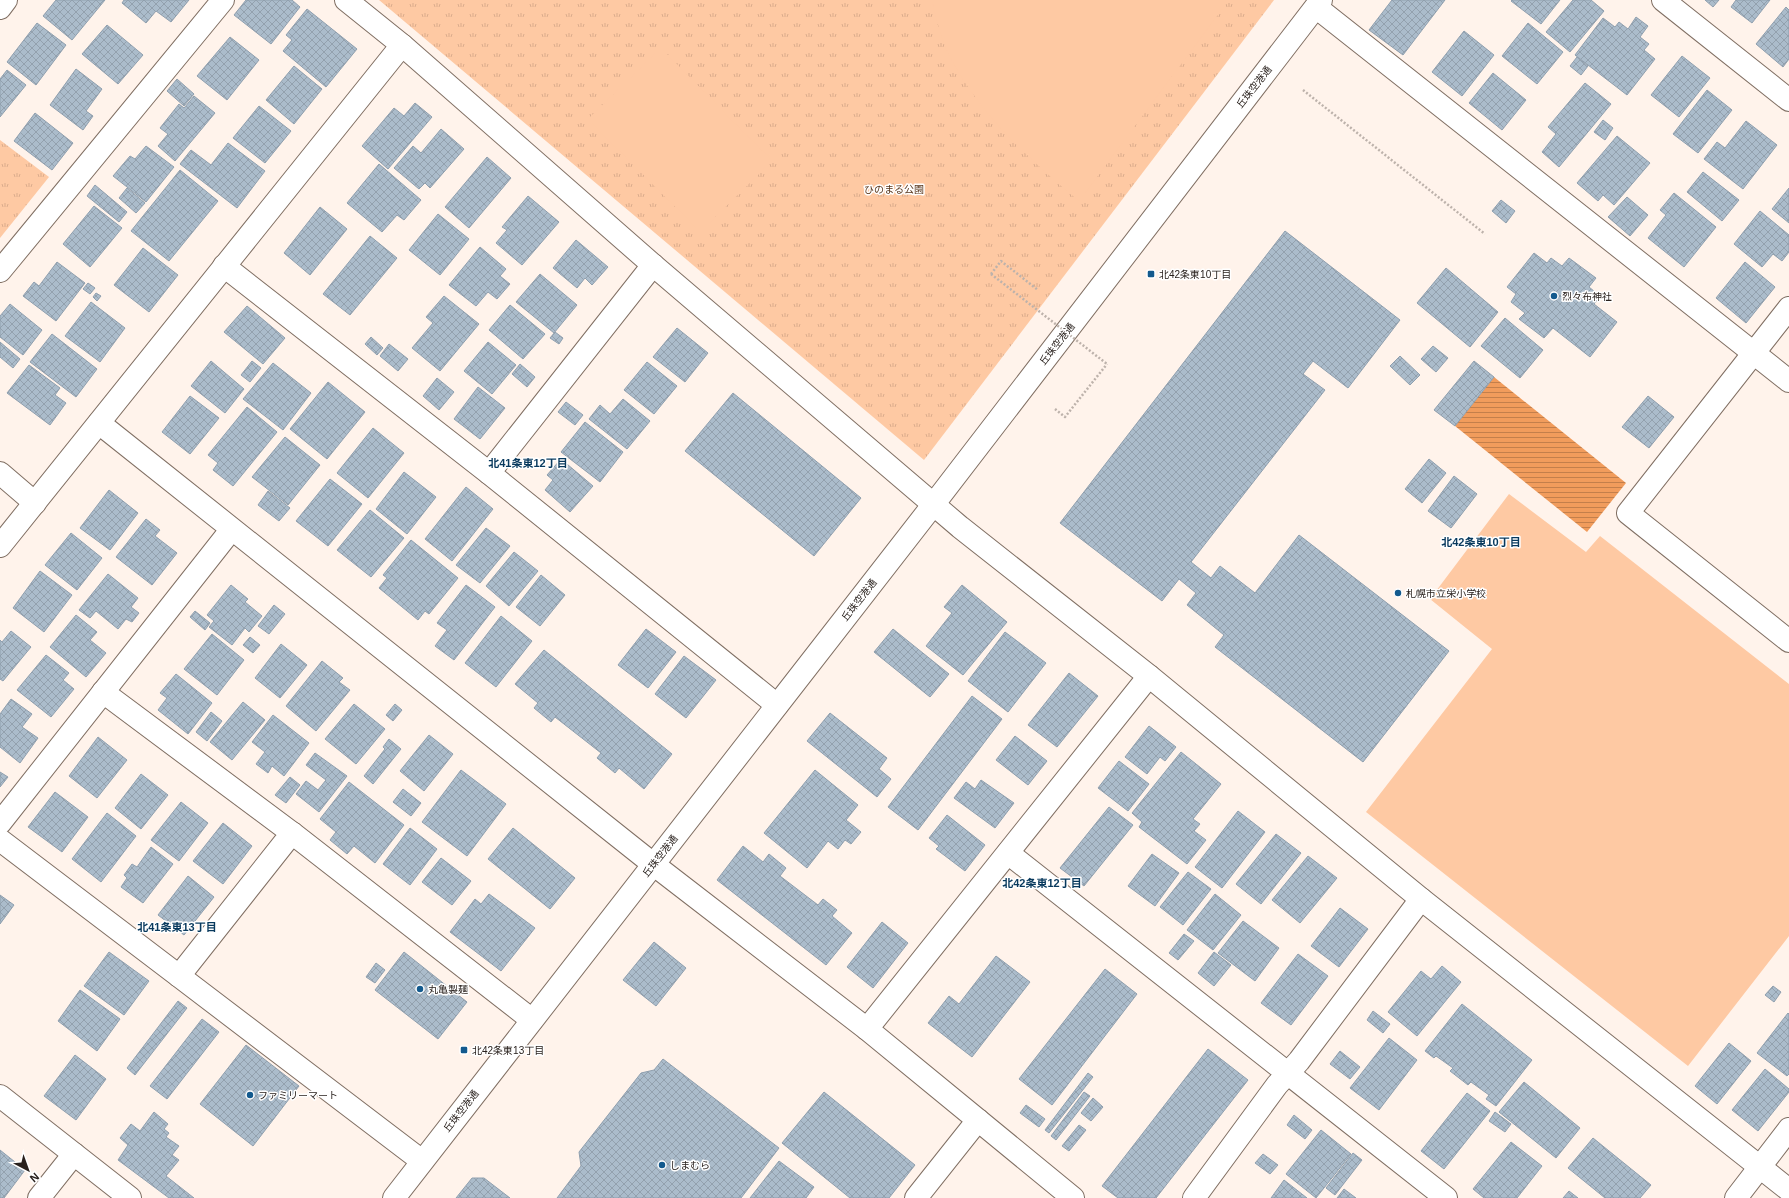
<svg xmlns="http://www.w3.org/2000/svg" width="1789" height="1198" font-family="Helvetica,'Noto Sans JP',sans-serif">
<style>
.park{fill:url(#park-tufts)}
.pitch{fill:#fec9a3}
.water{fill:url(#water-rules)}
.building{fill:url(#building-cross-hatch);stroke:#8f9fae}
.lines{fill:none;stroke-linecap:round;stroke-linejoin:round}
.street-casing{stroke:#806f63;stroke-width:24}
.secondary-casing{stroke:#806f63;stroke-width:24}
.path{stroke:#bdb2ab;stroke-width:2.5;stroke-dasharray:2 2;stroke-linecap:butt}
.street{stroke:#fff;stroke-width:22}
.secondary{stroke:#fff;stroke-width:22}
.path-bridge{stroke:#bdb2ab;stroke-width:2.5;stroke-dasharray:2 2;stroke-linecap:butt}
.poi-dot{fill:#135a8e;stroke:#fff;stroke-width:1.5}
.labels{text-anchor:middle;dominant-baseline:central;stroke-width:3;stroke-linejoin:round;paint-order:stroke}
.street-label{font-size:10px;fill:#29211d;stroke:#fff}
.park-label{font-size:10px;fill:#563318;stroke:#fff}
.poi-label{font-size:10px;fill:#29211d;stroke:#fff;text-anchor:start}
.neighbourhood-label{font-size:11px;font-weight:bold;fill:#08395d;stroke:#fff}
</style>
<defs>
<pattern id="park-tufts" width="24" height="20" patternUnits="userSpaceOnUse"><rect width="24" height="20" fill="#fec9a3"/><path d="M3 7l-1-3M5 7V3M7 7l1-3M15 17l-1-3M17 17v-4M19 17l1-3" fill="none" stroke="#daac8c"/></pattern>
<pattern id="water-rules" width="6" height="5" patternUnits="userSpaceOnUse"><rect width="6" height="5" fill="#f19c5c"/><path d="M0 2.5h6" fill="none" stroke="#c37f4b"/></pattern>
<pattern id="building-cross-hatch" width="8" height="8" patternUnits="userSpaceOnUse"><rect width="8" height="8" fill="#abbccb"/><path d="M0 0l8 8M0 8l8-8" fill="none" stroke="#93a1ae"/></pattern>
</defs>
<rect width="100%" height="100%" fill="#fff3eb"/>
<!-- park -->
<g class="park">
<path d="M379 0H1274L924 460Z"/>
<path d="M0 140 49 177 0 238Z"/>
</g>
<!-- pitch -->
<g class="pitch">
<path d="M932 0H1229L1079 201C1029 159 979 114 949 55 941 39 936 18 932 0Z"/>
<path d="M661 48 772 161 700 232 588 119Z"/>
<path d="M1509 494 1586 552 1600 536 1789 684V936L1688 1066 1366 812 1492 649 1430 599Z"/>
</g>
<!-- water -->
<path class="water" d="M1494 377 1626 483 1587 532 1455 426Z"/>
<!-- building -->
<g class="building">
<path d="M56 0H105L72 40 43 16Z"/>
<path d="M124 0H189L171 22 156 11 146 23 122 3Z"/>
<path d="M246 0H292L300 7 271 44 234 15Z"/>
<path d="M1392 0H1445L1403 55 1369 30Z"/>
<path d="M1512 0H1560L1541 24 1511 1Z"/>
<path d="M1573 0H1591L1604 11 1570 52 1546 32Z"/>
<path d="M1705 0H1719L1713 7Z"/>
<path d="M1736 0H1770L1752 23 1731 7Z"/>
<path d="M1786 7 1789 10V59L1783 67 1756 44Z"/>
<path d="M307 9 357 49 326 87 283 51 292 40 286 35Z"/>
<path d="M1636 17 1648 26 1640 37 1649 44 1644 50 1655 59 1627 95 1575 55 1603 18 1615 27 1619 22 1628 29Z"/>
<path d="M37 23 66 45 36 85 7 62Z"/>
<path d="M1528 23 1563 52 1537 84 1502 56Z"/>
<path d="M107 25 143 55 118 84 82 54Z"/>
<path d="M1464 31 1494 55 1462 96 1432 72Z"/>
<path d="M230 37 259 60 227 100 197 76Z"/>
<path d="M1682 56 1710 78 1679 117 1651 95Z"/>
<path d="M1577 57 1588 66 1581 75 1570 66Z"/>
<path d="M294 66 322 89 294 124 266 100Z"/>
<path d="M76 69 102 89 86 111 93 116 83 130 50 105Z"/>
<path d="M7 70 26 85 0 117V79Z"/>
<path d="M1493 73 1526 100 1502 130 1469 103Z"/>
<path d="M177 79 194 94 184 106 167 91Z"/>
<path d="M1585 83 1611 104 1559 167 1542 152 1556 134 1548 127Z"/>
<path d="M1707 90 1732 110 1698 153 1673 134Z"/>
<path d="M194 96 215 113 175 161 158 146 168 134 160 128 179 104 184 108Z"/>
<path d="M415 103 432 117 388 169 362 146 394 108 404 116Z"/>
<path d="M259 106 291 131 265 163 233 138Z"/>
<path d="M35 113 73 143 52 170 14 141Z"/>
<path d="M1603 120 1613 128 1605 140 1594 132Z"/>
<path d="M1746 121 1777 145 1743 189 1704 159 1717 142 1725 148Z"/>
<path d="M441 129 464 149 430 188 425 183 419 189 394 168 413 146 421 153Z"/>
<path d="M1617 136 1650 163 1614 205 1603 195 1598 201 1577 183Z"/>
<path d="M228 143 265 171 237 208 180 164 191 150 211 165Z"/>
<path d="M146 146 174 167 146 202 113 176 130 156 135 159Z"/>
<path d="M487 157 511 178 469 228 445 207Z"/>
<path d="M379 164 421 200 404 220 397 215 382 232 347 203Z"/>
<path d="M180 170 218 201 169 261 131 231Z"/>
<path d="M1703 172 1739 200 1722 221 1687 192Z"/>
<path d="M95 185 127 212 119 222 87 196Z"/>
<path d="M127 188 145 203 136 213 119 198Z"/>
<path d="M1789 188V223L1772 209Z"/>
<path d="M1674 193 1716 227 1684 267 1648 238 1666 215 1660 210Z"/>
<path d="M528 196 559 222 522 265 496 243 507 230 502 227Z"/>
<path d="M1627 197 1648 215 1630 236 1608 217Z"/>
<path d="M1501 200 1515 211 1506 223 1492 211Z"/>
<path d="M94 206 122 228 90 267 63 244Z"/>
<path d="M320 207 347 229 310 275 284 253Z"/>
<path d="M1760 211 1789 235V252L1782 261 1773 254 1762 267 1734 244Z"/>
<path d="M438 214 469 239 440 275 409 250Z"/>
<path d="M1285 231 1400 320 1348 388 1313 361 1303 374 1325 390 1191 562 1211 578 1220 566 1255 593 1299 535 1449 651 1363 762 1215 647 1224 635 1187 605 1196 593 1179 579 1162 601 1060 523Z"/>
<path d="M370 236 397 258 350 315 323 294Z"/>
<path d="M576 240 608 267 592 285 585 278 577 288 553 268Z"/>
<path d="M480 247 506 269 500 276 510 284 497 299 488 292 476 306 449 285Z"/>
<path d="M143 248 178 275 149 312 114 285Z"/>
<path d="M1534 253 1547 263 1551 258 1562 266 1569 258 1596 278 1589 287 1600 296 1594 304 1617 322 1590 357 1553 328 1544 338 1519 319 1525 313 1511 302 1516 294 1507 287Z"/>
<path d="M57 262 85 283 56 321 23 296 34 282 39 286Z"/>
<path d="M1745 262 1775 287 1746 323 1716 298Z"/>
<path d="M1446 268 1498 312 1470 347 1417 303Z"/>
<path d="M540 274 577 305 554 333 516 302Z"/>
<path d="M88 283 95 288 90 294 83 289Z"/>
<path d="M96 293 101 296 97 301 93 297Z"/>
<path d="M444 296 479 324 440 371 412 348 433 323 426 317Z"/>
<path d="M91 302 125 328 100 362 65 336Z"/>
<path d="M10 304 42 330 23 355 0 337V316Z"/>
<path d="M510 305 545 334 523 359 489 330Z"/>
<path d="M247 306 285 338 263 364 224 332Z"/>
<path d="M1505 318 1543 350 1520 378 1481 346Z"/>
<path d="M677 328 708 353 685 382 653 357Z"/>
<path d="M555 332 563 338 559 344 550 338Z"/>
<path d="M52 334 97 369 76 397 30 362Z"/>
<path d="M371 337 383 348 377 355 365 344Z"/>
<path d="M0 342 20 359 13 368 0 357Z"/>
<path d="M488 342 516 365 492 394 464 371Z"/>
<path d="M389 344 408 359 398 371 380 356Z"/>
<path d="M1433 346 1448 358 1436 372 1421 359Z"/>
<path d="M1400 356 1420 375 1410 385 1390 366Z"/>
<path d="M211 361 244 389 225 413 191 386Z"/>
<path d="M252 361 261 368 250 382 241 375Z"/>
<path d="M1474 361 1494 377 1455 426 1434 410Z"/>
<path d="M647 362 677 386 654 414 624 390Z"/>
<path d="M273 363 311 393 283 430 243 399Z"/>
<path d="M520 364 535 377 527 387 512 374Z"/>
<path d="M29 365 60 388 55 395 66 403 50 425 7 393Z"/>
<path d="M437 378 454 392 439 410 423 396Z"/>
<path d="M328 382 365 412 327 459 290 429Z"/>
<path d="M478 387 505 408 480 439 454 419Z"/>
<path d="M733 393 861 498 814 556 685 451Z"/>
<path d="M190 396 219 418 190 454 162 432Z"/>
<path d="M1648 396 1674 417 1649 448 1622 427Z"/>
<path d="M623 399 650 421 627 449 589 419 600 405 610 414Z"/>
<path d="M566 402 583 415 575 425 558 412Z"/>
<path d="M247 407 277 432 233 486 213 470 218 463 208 455Z"/>
<path d="M585 422 623 452 600 482 561 452Z"/>
<path d="M373 428 404 453 368 498 337 473Z"/>
<path d="M285 437 320 465 288 505 252 477Z"/>
<path d="M561 459 593 486 570 512 545 490 553 480 547 475Z"/>
<path d="M1429 459 1446 473 1422 503 1405 489Z"/>
<path d="M404 472 436 497 407 534 376 509Z"/>
<path d="M1454 476 1477 494 1451 528 1428 511Z"/>
<path d="M330 479 362 504 328 546 296 521Z"/>
<path d="M466 487 493 509 452 561 425 539Z"/>
<path d="M109 490 138 513 110 550 80 528Z"/>
<path d="M268 491 290 508 279 521 258 505Z"/>
<path d="M370 510 404 538 371 577 337 550Z"/>
<path d="M146 519 160 530 155 536 177 553 152 585 116 557Z"/>
<path d="M486 528 510 546 480 583 456 565Z"/>
<path d="M71 533 102 558 77 590 45 565Z"/>
<path d="M411 540 458 578 429 614 425 611 418 620 379 588 387 578 383 575Z"/>
<path d="M514 552 538 571 509 606 486 586Z"/>
<path d="M40 571 72 595 44 632 13 608Z"/>
<path d="M108 574 138 598 131 607 139 613 132 622 126 619 118 629 96 611 90 618 79 610Z"/>
<path d="M541 575 565 595 540 626 516 607Z"/>
<path d="M231 585 248 599 245 602 262 616 249 632 245 628 232 645 209 627 214 621 207 615Z"/>
<path d="M466 585 495 607 454 660 435 646 447 630 437 623Z"/>
<path d="M962 585 1007 622 963 675 926 646 952 613 944 607Z"/>
<path d="M274 605 285 614 269 634 258 626Z"/>
<path d="M195 611 210 623 205 630 190 617Z"/>
<path d="M76 615 97 632 90 640 106 653 86 677 50 647Z"/>
<path d="M501 616 532 641 496 687 465 663Z"/>
<path d="M646 629 676 652 648 688 618 665Z"/>
<path d="M893 629 949 674 930 697 874 652Z"/>
<path d="M11 631 31 647 3 681 0 679V640L2 642Z"/>
<path d="M1005 632 1046 663 1008 712 968 681Z"/>
<path d="M212 634 244 660 217 695 184 669Z"/>
<path d="M250 637 260 645 253 653 243 645Z"/>
<path d="M281 644 307 665 280 698 255 678Z"/>
<path d="M544 650 672 754 644 789 619 768 615 773 597 758 601 753 555 717 551 722 534 708 538 703 515 684Z"/>
<path d="M46 655 69 673 63 680 74 689 51 717 17 690Z"/>
<path d="M684 656 716 680 686 718 655 694Z"/>
<path d="M322 661 343 678 339 682 350 690 316 731 286 706Z"/>
<path d="M1069 673 1098 696 1057 747 1028 725Z"/>
<path d="M176 674 212 703 188 734 158 710 167 698 160 693Z"/>
<path d="M972 696 1002 719 918 830 888 807Z"/>
<path d="M11 699 32 714 22 727 38 738 20 763 0 747V714Z"/>
<path d="M243 702 265 720 232 760 210 742Z"/>
<path d="M354 704 385 729 356 764 325 739Z"/>
<path d="M395 704 402 710 393 721 386 715Z"/>
<path d="M211 712 222 721 207 741 196 732Z"/>
<path d="M830 713 887 758 879 769 891 779 877 797 807 741Z"/>
<path d="M273 715 309 743 284 776 272 766 268 773 256 764 265 752 252 742Z"/>
<path d="M1149 726 1176 747 1165 761 1160 757 1147 774 1125 757Z"/>
<path d="M429 735 453 754 424 791 400 771Z"/>
<path d="M1015 736 1047 761 1028 785 996 760Z"/>
<path d="M98 737 127 760 97 798 69 776Z"/>
<path d="M389 739 401 749 373 784 364 776 385 749 383 747Z"/>
<path d="M1181 752 1221 784 1193 819 1200 824 1194 831 1206 840 1187 864 1139 827 1142 822 1132 813Z"/>
<path d="M315 753 347 776 319 812 296 794 306 781 318 790 326 780 306 765Z"/>
<path d="M1119 761 1149 784 1128 811 1098 788Z"/>
<path d="M461 770 506 804 467 856 422 822Z"/>
<path d="M815 770 858 805 846 820 861 832 851 844 845 840 838 849 828 841 807 868 764 833Z"/>
<path d="M0 772 8 777 0 787Z"/>
<path d="M141 774 168 795 141 829 115 808Z"/>
<path d="M290 777 300 785 286 803 275 795Z"/>
<path d="M981 780 1014 803 995 828 954 798 966 782 975 789Z"/>
<path d="M349 782 404 825 375 863 354 846 347 854 330 840 336 832 320 819Z"/>
<path d="M403 789 421 803 411 816 393 802Z"/>
<path d="M55 792 88 817 62 852 28 827Z"/>
<path d="M181 802 208 823 179 861 151 840Z"/>
<path d="M1109 807 1133 825 1084 886 1060 868Z"/>
<path d="M1238 811 1265 832 1222 888 1195 867Z"/>
<path d="M107 813 136 836 101 882 72 859Z"/>
<path d="M947 815 985 845 965 871 936 849 939 846 929 838Z"/>
<path d="M223 823 252 846 223 884 193 861Z"/>
<path d="M410 828 437 849 410 885 383 864Z"/>
<path d="M513 828 575 878 550 909 488 859Z"/>
<path d="M1276 834 1301 853 1261 904 1236 884Z"/>
<path d="M743 846 763 862 769 854 786 868 780 876 818 905 823 899 837 910 832 916 852 933 826 965 717 880Z"/>
<path d="M151 847 173 864 143 903 121 887 127 878 124 875 132 864 137 867Z"/>
<path d="M1152 854 1179 873 1155 906 1128 886Z"/>
<path d="M1308 856 1337 878 1300 923 1272 900Z"/>
<path d="M441 858 471 881 452 905 422 882Z"/>
<path d="M1188 872 1211 889 1183 925 1160 907Z"/>
<path d="M188 876 214 897 184 935 158 915Z"/>
<path d="M489 894 535 928 501 971 450 932 475 899 481 904Z"/>
<path d="M1215 894 1241 915 1213 950 1187 930Z"/>
<path d="M0 895 14 905 0 924Z"/>
<path d="M1340 908 1368 929 1339 967 1311 946Z"/>
<path d="M1243 921 1279 948 1255 981 1218 953Z"/>
<path d="M882 922 908 943 873 988 847 967Z"/>
<path d="M1184 934 1194 941 1178 960 1169 953Z"/>
<path d="M654 942 686 968 656 1006 623 980Z"/>
<path d="M109 952 149 981 124 1015 84 986Z"/>
<path d="M404 952 467 1002 438 1039 375 990Z"/>
<path d="M1214 952 1231 965 1214 986 1198 973Z"/>
<path d="M1298 954 1328 976 1291 1025 1261 1003Z"/>
<path d="M996 956 1030 982 972 1057 928 1023 949 996 959 1004Z"/>
<path d="M376 963 385 970 375 983 366 977Z"/>
<path d="M1442 966 1461 982 1417 1036 1388 1012 1421 971 1431 979Z"/>
<path d="M1105 969 1137 994 1052 1105 1019 1079Z"/>
<path d="M1773 986 1781 992 1774 1002 1765 995Z"/>
<path d="M80 990 120 1019 97 1051 58 1021Z"/>
<path d="M178 1001 187 1008 135 1075 127 1068Z"/>
<path d="M1462 1004 1532 1060 1496 1106 1486 1099 1489 1095 1471 1082 1468 1085 1450 1071 1453 1068 1436 1056 1434 1058 1425 1051Z"/>
<path d="M1373 1011 1390 1024 1383 1033 1367 1020Z"/>
<path d="M1788 1013 1789 1014V1074L1787 1076 1757 1053Z"/>
<path d="M202 1019 219 1032 167 1099 150 1086Z"/>
<path d="M1389 1038 1417 1060 1379 1110 1350 1088Z"/>
<path d="M1729 1043 1751 1061 1717 1104 1695 1086Z"/>
<path d="M246 1045 299 1086 253 1146 200 1104Z"/>
<path d="M1208 1049 1248 1080 1156 1198H1118L1102 1186Z"/>
<path d="M1340 1051 1360 1067 1350 1079 1330 1064Z"/>
<path d="M75 1055 106 1079 76 1120 44 1096Z"/>
<path d="M663 1059 779 1148 741 1198H557L581 1166 579 1152 641 1073 654 1070Z"/>
<path d="M1765 1069 1789 1089V1092L1758 1131 1732 1110Z"/>
<path d="M1088 1073 1093 1077 1049 1133 1045 1130Z"/>
<path d="M1524 1082 1580 1128 1556 1158 1499 1112Z"/>
<path d="M824 1092 915 1165 889 1198H850L782 1143Z"/>
<path d="M1084 1092 1090 1096 1056 1140 1051 1136Z"/>
<path d="M1467 1093 1490 1111 1444 1169 1421 1151Z"/>
<path d="M1093 1098 1103 1107 1091 1121 1081 1113Z"/>
<path d="M1026 1105 1045 1119 1039 1127 1020 1113Z"/>
<path d="M154 1112 168 1124 164 1129 169 1133 166 1137 179 1146 172 1155 179 1160 166 1176 194 1198H169L118 1160 128 1145 120 1138 131 1124 140 1131Z"/>
<path d="M1495 1112 1511 1124 1505 1132 1489 1121Z"/>
<path d="M1294 1115 1312 1130 1305 1139 1287 1125Z"/>
<path d="M1079 1125 1086 1130 1069 1151 1062 1146Z"/>
<path d="M1321 1130 1351 1154 1316 1198 1286 1174Z"/>
<path d="M1593 1138 1651 1185 1640 1198H1605L1568 1168Z"/>
<path d="M1511 1142 1542 1166 1517 1198H1484L1473 1189Z"/>
<path d="M0 1150 25 1170 4 1198H0Z"/>
<path d="M1353 1153 1362 1160 1335 1195 1326 1188Z"/>
<path d="M1263 1154 1278 1165 1270 1174 1255 1163Z"/>
<path d="M779 1161 814 1187 806 1198H750Z"/>
<path d="M472 1178H484L510 1198H456Z"/>
<path d="M1284 1180 1307 1198H1271Z"/>
<path d="M1344 1189 1356 1198H1337Z"/>
<path d="M1569 1191 1578 1198H1563Z"/>
</g>
<g class="lines">
<defs>
<g id="street">
<path d="M346 0 402 45 653 265 960 527 1149 676 1421 899 1789 1190"/>
<path d="M1663 0 1789 100"/>
<path d="M1316 7 1789 381"/>
<path d="M0 8 6 0"/>
<path d="M224 266 489 473 777 705"/>
<path d="M0 271 223 0"/>
<path d="M1789 308 1628 513 1789 641"/>
<path d="M99 423 653 864 867 1029 1073 1198"/>
<path d="M0 473 35 503"/>
<path d="M489 473 653 265"/>
<path d="M0 546 402 45"/>
<path d="M0 823 231 530"/>
<path d="M292 833 532 1020"/>
<path d="M0 840 179 976 292 833 103 692"/>
<path d="M1008 853 1446 1198"/>
<path d="M179 976 422 1161"/>
<path d="M867 1029 1149 676"/>
<path d="M0 1096 130 1198"/>
<path d="M39 1198 74 1154"/>
<path d="M916 1198 978 1120"/>
<path d="M1194 1198 1277 1085 1299 1061 1421 899"/>
<path d="M1736 1198 1789 1129"/>
</g>
<path id="secondary" d="M394 1198 933 505 1321 0"/>
</defs>
<!-- street casing -->
<use href="#street" class="street-casing"/>
<!-- secondary casing -->
<use href="#secondary" class="secondary-casing"/>
<!-- path -->
<g class="path">
<path d="M1303 90 1485 234"/>
<path d="M991 274 1001 261 1038 290"/>
<path d="M1055 409 1065 417 1107 364"/>
</g>
<!-- street -->
<use href="#street" class="street"/>
<!-- secondary -->
<use href="#secondary" class="secondary"/>
<!-- path-bridge -->
<path class="path-bridge" d="M991 274 1107 364"/>
</g>
<!-- markers -->
<g class="poi-dot">
<rect x="1147" y="270" width="8" height="8" rx="2"/>
<circle cx="1554" cy="296" r="4"/>
<circle cx="1398" cy="593" r="4"/>
<circle cx="420" cy="989" r="4"/>
<rect x="460" y="1046" width="8" height="8" rx="2"/>
<circle cx="250" cy="1095" r="4"/>
<circle cx="662" cy="1165" r="4"/>
</g>
<g class="labels">
<!-- street labels -->
<g class="street-label">
<text transform="translate(1254 87) rotate(-52)">丘珠空港通</text>
<text transform="translate(1057 344) rotate(-52)">丘珠空港通</text>
<text transform="translate(859 600) rotate(-52)">丘珠空港通</text>
<text transform="translate(660 856) rotate(-52)">丘珠空港通</text>
<text transform="translate(461 1111) rotate(-52)">丘珠空港通</text>
</g>
<!-- park labels -->
<g class="park-label">
<text x="894" y="189">ひのまる公園</text>
</g>
<!-- poi labels -->
<g class="poi-label">
<text x="1159" y="274">北42条東10丁目</text>
<text x="1562" y="296">烈々布神社</text>
<text x="1406" y="593">札幌市立栄小学校</text>
<text x="428" y="989">丸亀製麺</text>
<text x="472" y="1050">北42条東13丁目</text>
<text x="258" y="1095">ファミリーマート</text>
<text x="670" y="1165">しまむら</text>
</g>
<!-- neighbourhood labels -->
<g class="neighbourhood-label">
<text x="528" y="463">北41条東12丁目</text>
<text x="1481" y="542">北42条東10丁目</text>
<text x="1042" y="883">北42条東12丁目</text>
<text x="177" y="927">北41条東13丁目</text>
</g>
</g>
<!-- north arrow -->
<g transform="translate(28 1170) rotate(139)" stroke="#ffffff" stroke-width="3" paint-order="stroke">
<path d="M0-3L7 15L0 10L-7 15Z" fill="#29211d"/>
<text y="-6" font-size="11" font-weight="bold" text-anchor="middle" fill="#29211d">N</text>
</g>
</svg>
